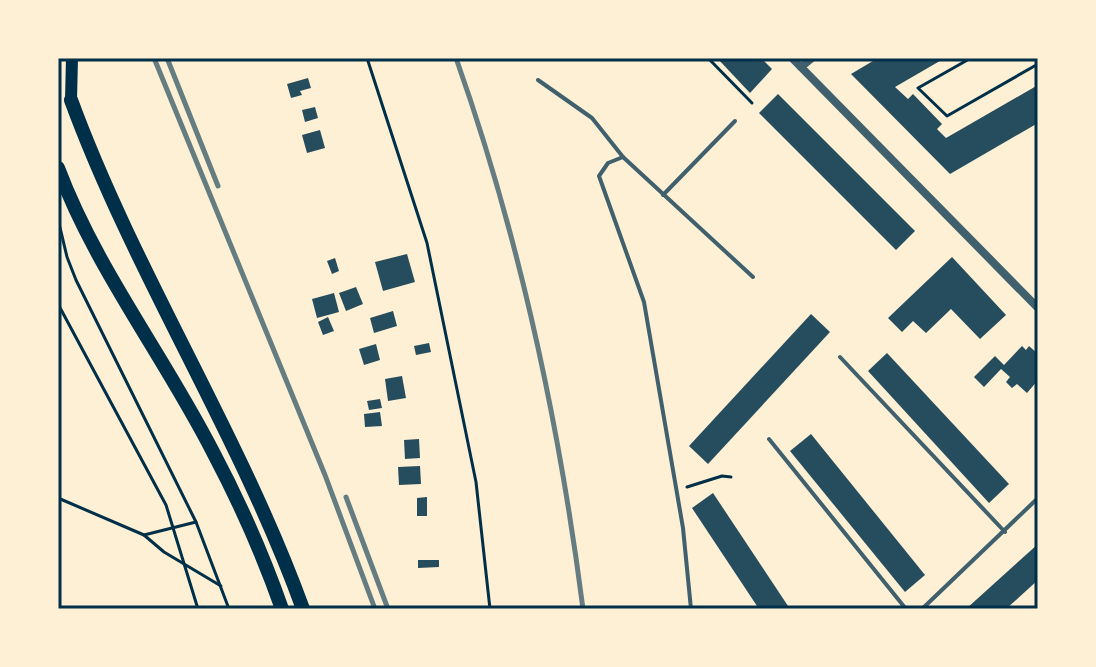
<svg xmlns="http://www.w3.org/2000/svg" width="1096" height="667" font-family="Merriweather,serif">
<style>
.building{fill:#264d5e}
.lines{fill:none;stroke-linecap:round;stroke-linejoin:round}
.path{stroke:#003049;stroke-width:3}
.service{stroke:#3f606c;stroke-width:4}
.minor{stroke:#3f606c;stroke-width:8}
.secondary{stroke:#003049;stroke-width:12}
.trunk{stroke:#003049;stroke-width:14}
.rail{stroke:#657d81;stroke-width:5}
.neatline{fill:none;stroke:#003049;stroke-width:3}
</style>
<rect width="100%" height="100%" fill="#fdf0d5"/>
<!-- building -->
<g class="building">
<path d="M717 58H761L772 69 750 93Z"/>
<path d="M878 58H945L895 87 908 99 913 94 942 124 937 129 946 138 1038 85V123L950 174 851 74Z"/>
<path d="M308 78 311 88 300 91 302 95 291 98 287 84Z"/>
<path d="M778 94 915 231 896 250 759 113Z"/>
<path d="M315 107 318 118 305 122 302 110Z"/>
<path d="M320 130 325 148 307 153 302 135Z"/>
<path d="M407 254 415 282 383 291 375 262Z"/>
<path d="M952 257 1006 315 980 339 951 309 926 333 913 321 902 332 888 318Z"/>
<path d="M335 258 339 271 332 274 327 261Z"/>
<path d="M356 287 363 304 346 311 339 293Z"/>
<path d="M334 293 339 312 317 318 312 299Z"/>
<path d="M393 311 397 326 374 333 370 318Z"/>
<path d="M811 314 830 332 708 464 689 446Z"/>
<path d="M328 317 334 331 323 335 318 322Z"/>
<path d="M429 343 431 352 416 355 414 346Z"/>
<path d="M376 344 380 360 364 365 359 349Z"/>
<path d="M1022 346 1026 350 1029 346 1038 354V380L1027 393 1017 384 1012 388 1006 382 1010 377 1001 369 984 387 974 377 995 356 1004 365Z"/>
<path d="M887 353 1009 484 989 503 868 371Z"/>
<path d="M402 376 406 398 388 401 385 379Z"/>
<path d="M380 399 382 408 369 410 367 401Z"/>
<path d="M380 412 382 426 365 427 364 414Z"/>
<path d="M811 434 925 575 905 592 790 451Z"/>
<path d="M419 439 420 458 405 459 404 440Z"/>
<path d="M420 466 421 484 399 485 398 467Z"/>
<path d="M713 493 790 609H759L692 508Z"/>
<path d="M427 497V516H417V498Z"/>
<path d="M1038 544V580L1006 609H966Z"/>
<path d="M418 560H439V567L418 568Z"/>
</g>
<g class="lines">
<!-- path -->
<g class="path">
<path d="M367 58 427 243 476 482 490 609"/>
<path d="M708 58 752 103"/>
<path d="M971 58 918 88 947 116 1038 64"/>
<path d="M58 219 67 257 76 280 196 522 229 609"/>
<path d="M58 304 166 505 198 609"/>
<path d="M687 487 722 476 731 477"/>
<path d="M58 498 144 535 196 522"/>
<path d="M144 535 164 552 221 586"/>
</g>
<!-- service -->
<g class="service">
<path d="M538 80 592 118 623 157 753 277"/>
<path d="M623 157 608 163 599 176 644 302 683 528 691 609"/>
<path d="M663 195 735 121"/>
<path d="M840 357 1005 532"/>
<path d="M769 439 906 609"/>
<path d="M922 609 1038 498"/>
</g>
<!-- minor -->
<g class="minor">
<path d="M792 58 1038 308"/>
<path d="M801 67 812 58"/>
</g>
<!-- secondary -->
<path class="secondary" d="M71 100 72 58"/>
<!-- trunk -->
<g class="trunk">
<path d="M71 100C135 274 240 435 303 609"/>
<path d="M58 168C96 269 164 356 213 452 240 503 263 555 282 609"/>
</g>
<!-- rail -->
<g class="rail">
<path d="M154 58 325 475 375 609"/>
<path d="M167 58 218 186"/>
<path d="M456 58C519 236 559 422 583 609"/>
<path d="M346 497 388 609"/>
</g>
</g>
<!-- border -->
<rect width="1096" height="667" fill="none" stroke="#fdf0d5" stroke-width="120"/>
<rect x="60" y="60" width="976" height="547" class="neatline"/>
</svg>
